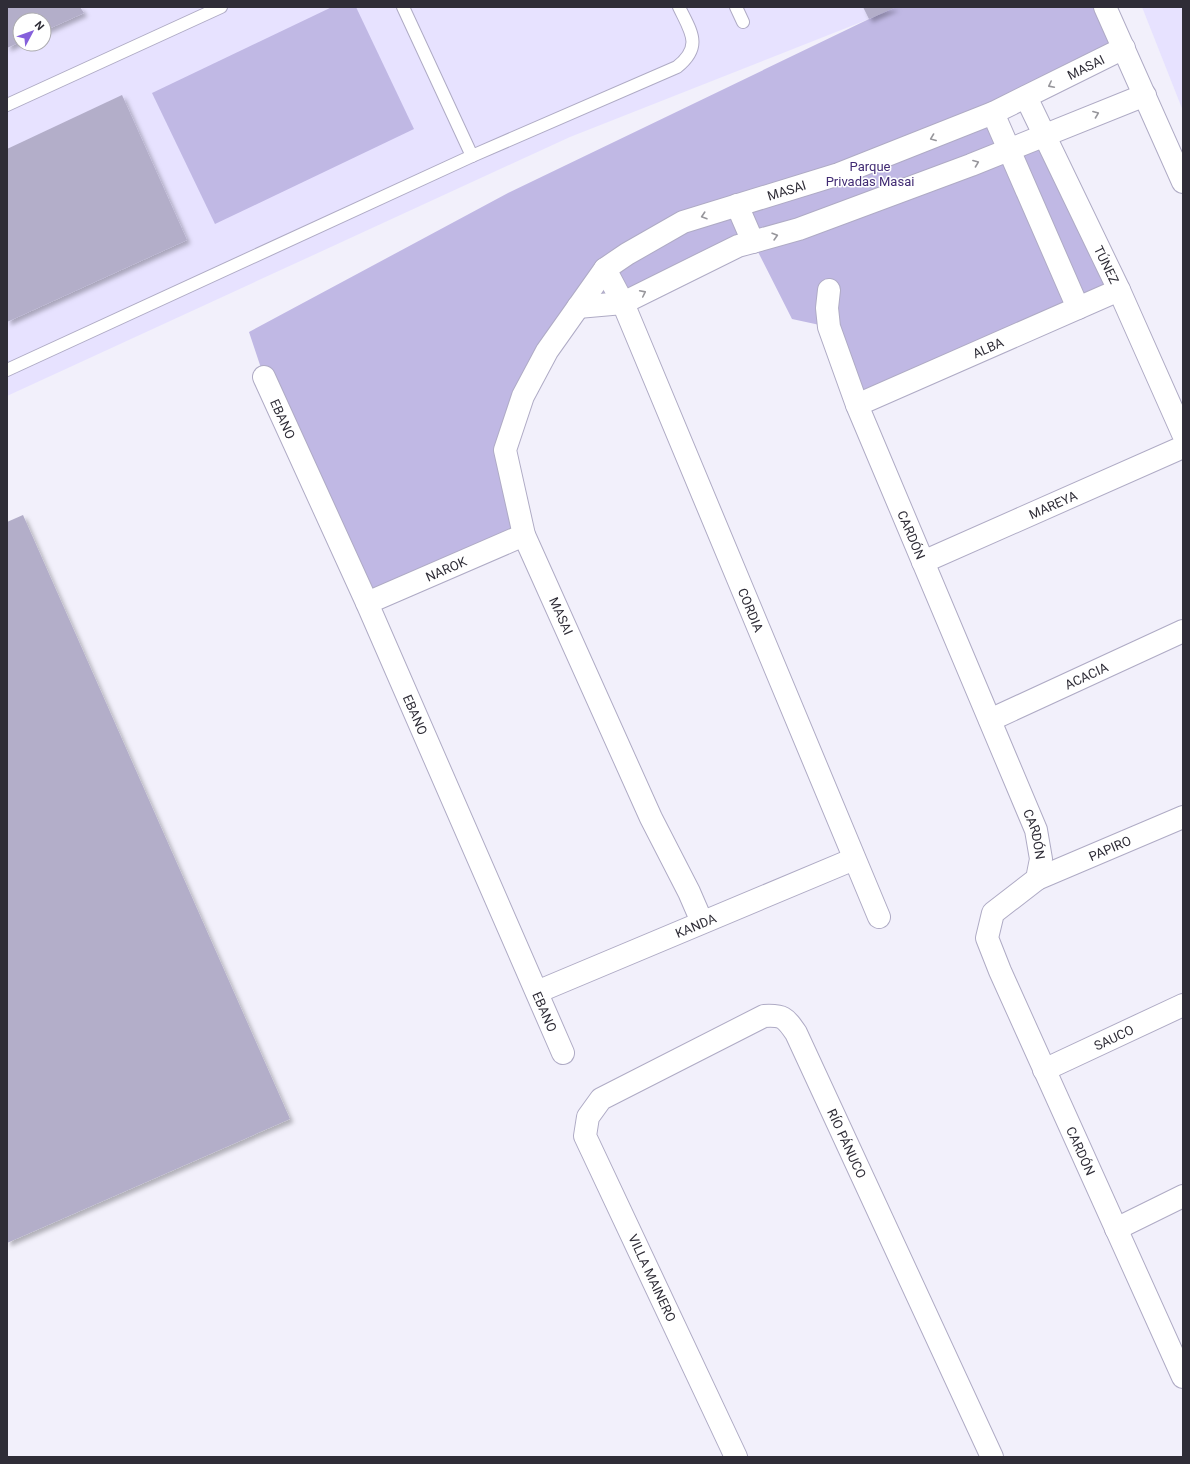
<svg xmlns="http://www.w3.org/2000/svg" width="1190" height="1464" font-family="Roboto,sans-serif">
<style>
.built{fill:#e7e2ff;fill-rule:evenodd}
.green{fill:#c0b8e4}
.building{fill:#b3aec9;filter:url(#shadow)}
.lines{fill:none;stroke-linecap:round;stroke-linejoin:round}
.service-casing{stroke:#afabc5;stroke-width:14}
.minor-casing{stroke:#afabc5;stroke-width:24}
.service{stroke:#fff;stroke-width:12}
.minor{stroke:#fff;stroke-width:22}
.oneway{stroke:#97969b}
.labels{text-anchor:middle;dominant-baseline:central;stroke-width:3;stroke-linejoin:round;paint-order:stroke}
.street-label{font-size:13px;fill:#2f2d37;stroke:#fff}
.park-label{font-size:13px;fill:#412b73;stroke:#fff}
</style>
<defs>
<filter id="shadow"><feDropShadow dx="3.5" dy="3.5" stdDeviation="2" flood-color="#0004"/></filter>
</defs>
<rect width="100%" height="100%" fill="#f2f0fb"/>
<!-- built -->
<g class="built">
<path d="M7 7H895L869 19 570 137 7 396ZM20 20H44V44H20Z"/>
<path d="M1142 7H1183V111Z"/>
</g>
<!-- green -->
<g class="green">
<path d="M332 7H356L414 129 215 224 152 93Z"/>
<path d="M894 7H1105L1124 48 993 113 1010 149 1044 134 1119 290 857 405 829 327 792 319 753 242 579 307 505 450 524 535 367 603 264 377 249 332 508 193Z"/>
</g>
<!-- building -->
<g class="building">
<path d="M7 7H80L84 13 44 31V20H20V42L7 48Z"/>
<path d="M863 7H896L869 19Z"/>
<path d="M122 95 187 240 7 322V149Z"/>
<path d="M23 515 290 1119 7 1243V522Z"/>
</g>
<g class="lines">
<defs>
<g id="service">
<path d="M403 7 472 156"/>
<path d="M736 7 743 22"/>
<path d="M7 105 221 7"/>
<path d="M7 370 472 156 677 67C703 46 691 32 679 7"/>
</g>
<g id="minor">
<path d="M1105 7 1183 182"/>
<path id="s1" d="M1026 97 1119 290 1183 434"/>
<path d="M993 113 1078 308"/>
<path d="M737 205 753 242"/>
<path id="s2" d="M605 269 623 303 879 917"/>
<path id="s3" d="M829 290 827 308 829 327 857 405 1036 830 1041 859 1037 879 993 913 987 938 1000 971 1183 1377"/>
<path d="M578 307 623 303 738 246 799 229 971 165 1145 95"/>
<path id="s4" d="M264 377 367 603 563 1053"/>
<path id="s5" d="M857 405 1119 290"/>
<path id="s6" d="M923 562 1183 447"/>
<path id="s7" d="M367 603 524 535"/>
<path id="s8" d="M990 720 1183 631"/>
<path id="s9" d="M1037 879 1183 817"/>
<path id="s10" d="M702 922 689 892 651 818 524 535 505 450 523 396 547 351 605 269 627 254 683 222 839 174 993 113 1124 48"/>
<path id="s11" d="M537 992 854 859"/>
<path id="s12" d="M1044 1070 1183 1005"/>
<path d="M1116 1229 1183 1196"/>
<path id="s13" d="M736 1457 585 1136 588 1117 601 1099 764 1016C783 1015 785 1017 796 1033L992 1457"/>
</g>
</defs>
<!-- service casing -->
<use href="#service" class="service-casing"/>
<!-- minor casing -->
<use href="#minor" class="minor-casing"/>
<!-- service -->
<use href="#service" class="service"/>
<!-- minor -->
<use href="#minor" class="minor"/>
</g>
<!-- one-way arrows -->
<defs><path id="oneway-chevron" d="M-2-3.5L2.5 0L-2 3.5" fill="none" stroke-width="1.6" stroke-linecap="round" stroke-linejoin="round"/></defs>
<g class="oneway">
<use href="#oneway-chevron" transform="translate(1051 85) rotate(153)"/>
<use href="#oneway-chevron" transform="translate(1096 114) rotate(-21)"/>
<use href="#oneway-chevron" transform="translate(933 138) rotate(159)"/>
<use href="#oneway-chevron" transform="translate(976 163) rotate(-21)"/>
<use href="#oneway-chevron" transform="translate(704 216) rotate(162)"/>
<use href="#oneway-chevron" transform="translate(775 236) rotate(-16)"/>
<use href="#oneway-chevron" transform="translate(643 293) rotate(-26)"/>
</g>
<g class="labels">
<!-- street labels -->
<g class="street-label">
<text stroke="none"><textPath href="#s10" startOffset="1245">MASAI</textPath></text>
<text stroke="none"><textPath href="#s10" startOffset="921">MASAI</textPath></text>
<text stroke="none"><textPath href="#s1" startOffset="186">TÚNEZ</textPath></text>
<text stroke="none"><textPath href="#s5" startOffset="143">ALBA</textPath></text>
<text stroke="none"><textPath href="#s4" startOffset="46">EBANO</textPath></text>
<text stroke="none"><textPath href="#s6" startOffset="142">MAREYA</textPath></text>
<text stroke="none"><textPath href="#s3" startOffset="261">CARDÓN</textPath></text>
<text stroke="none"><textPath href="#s7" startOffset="86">NAROK</textPath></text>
<text stroke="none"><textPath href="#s2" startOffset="371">CORDIA</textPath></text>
<text transform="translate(561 616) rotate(66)">MASAI</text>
<text stroke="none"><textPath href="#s8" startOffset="106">ACACIA</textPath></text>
<text stroke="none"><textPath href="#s4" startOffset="370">EBANO</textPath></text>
<text stroke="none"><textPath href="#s3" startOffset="585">CARDÓN</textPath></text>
<text stroke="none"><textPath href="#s9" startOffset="79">PAPIRO</textPath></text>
<text stroke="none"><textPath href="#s11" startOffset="172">KANDA</textPath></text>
<text stroke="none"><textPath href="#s4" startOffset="694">EBANO</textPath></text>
<text stroke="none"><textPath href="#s12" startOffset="77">SAUCO</textPath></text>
<text stroke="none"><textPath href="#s13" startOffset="740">RÍO PÁNUCO</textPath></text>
<text stroke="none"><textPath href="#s3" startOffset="945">CARDÓN</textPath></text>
<text transform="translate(652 1278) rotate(65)">VILLA MAINERO</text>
</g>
<!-- park labels -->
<g class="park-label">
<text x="870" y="166">Parque<tspan x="870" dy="15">Privadas Masai</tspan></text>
</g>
</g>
<!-- border -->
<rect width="1190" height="1464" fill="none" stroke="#2f2d37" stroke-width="16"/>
<!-- north arrow -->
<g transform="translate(32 32) rotate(49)"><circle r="19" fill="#ffffff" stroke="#acabaf"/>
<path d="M0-3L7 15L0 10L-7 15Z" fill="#8560db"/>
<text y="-6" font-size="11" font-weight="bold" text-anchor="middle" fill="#2f2d37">N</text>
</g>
</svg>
